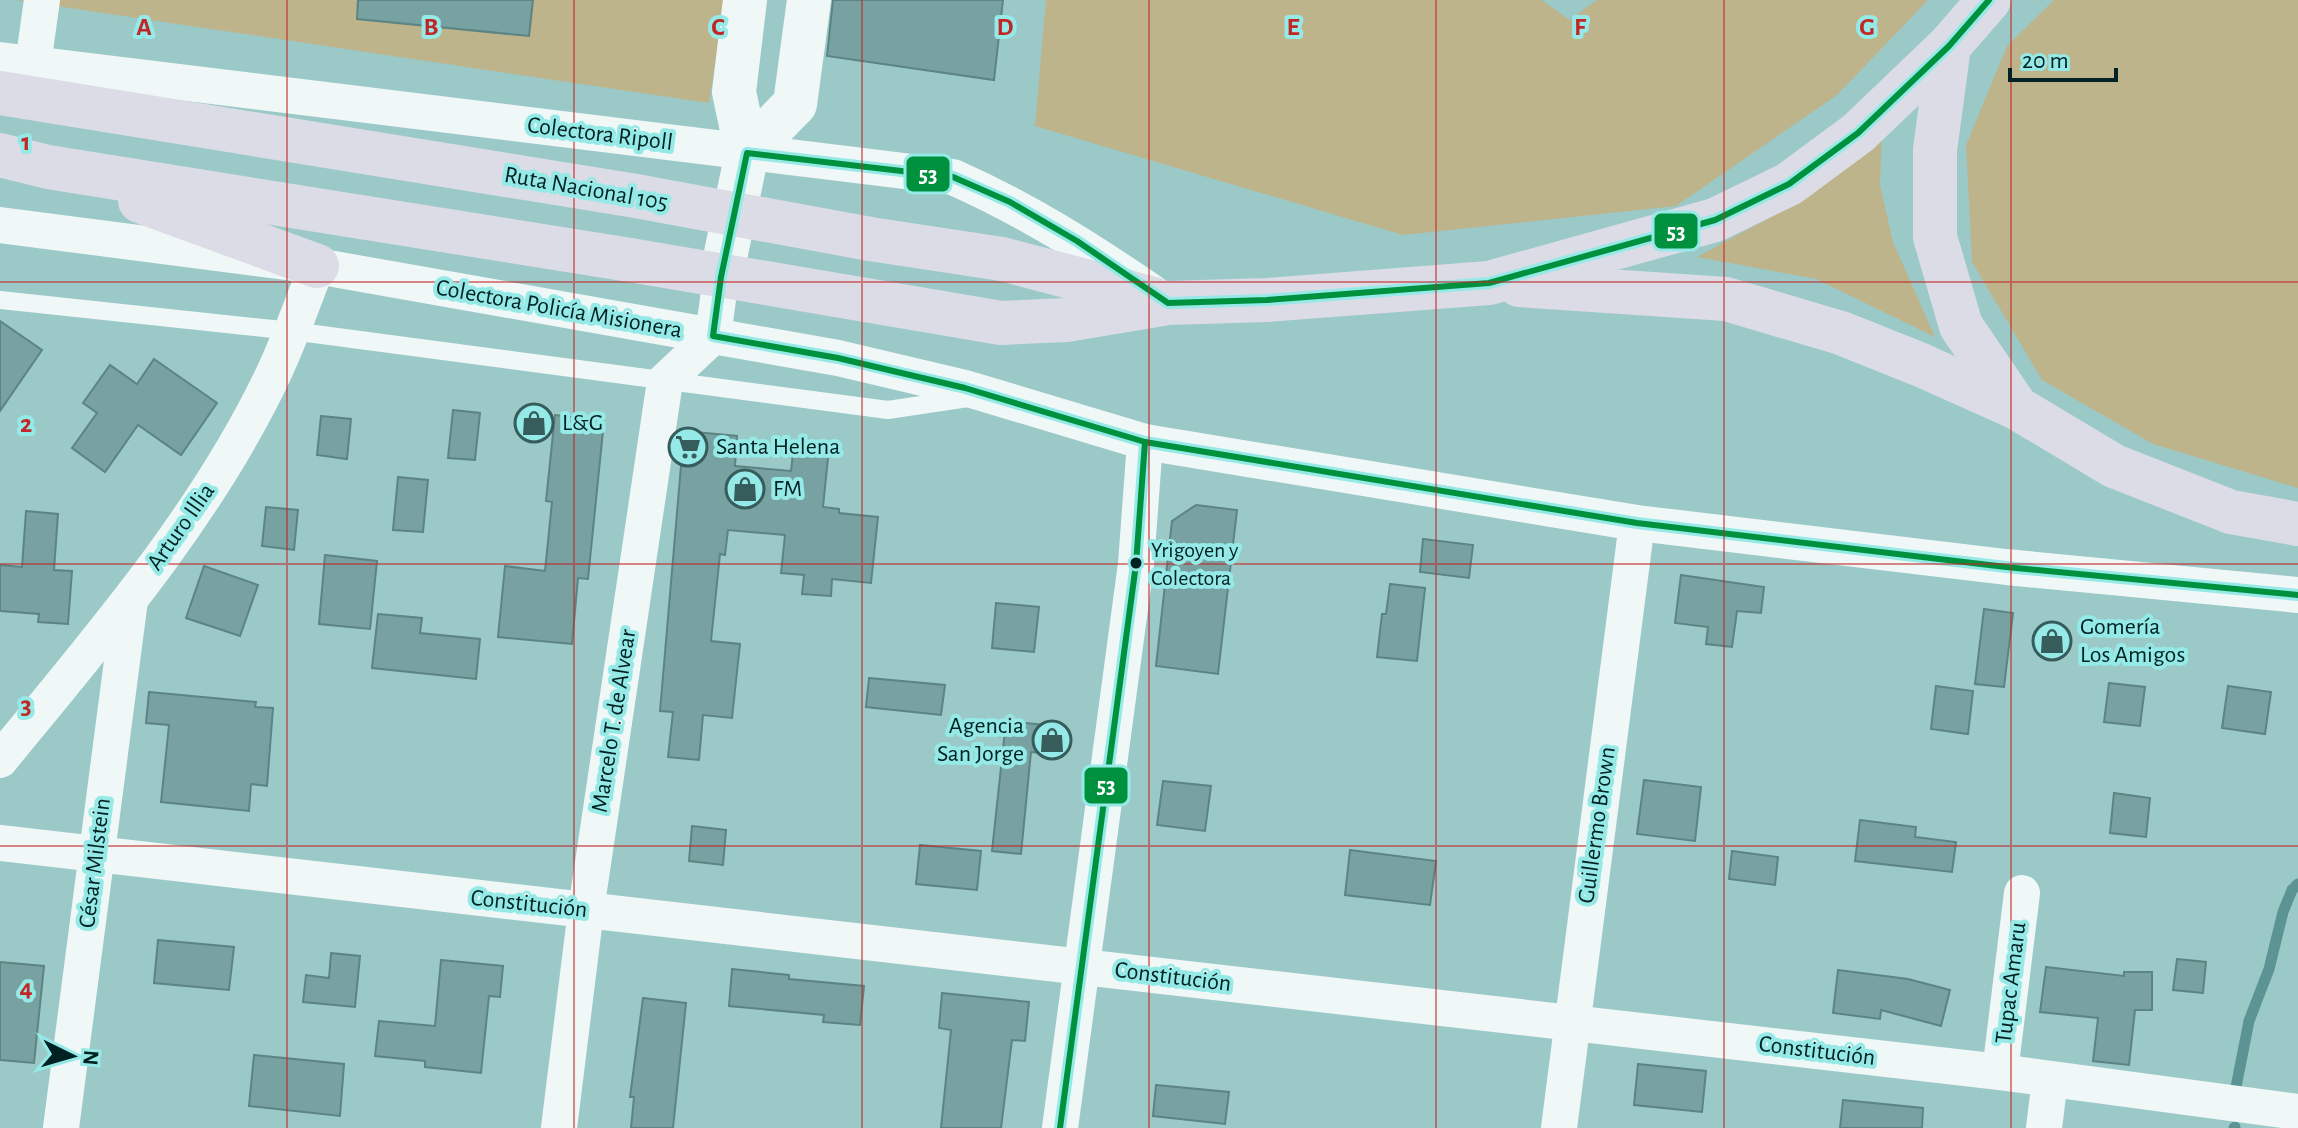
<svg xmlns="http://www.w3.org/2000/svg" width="2298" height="1128" font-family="'Alegreya Sans',sans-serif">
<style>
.green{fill:#bdb48c}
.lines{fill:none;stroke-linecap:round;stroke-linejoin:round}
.stream{stroke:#5b9493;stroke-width:11}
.building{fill:#78a1a1;stroke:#5b8483;stroke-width:2}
.service{stroke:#f0f7f7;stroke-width:18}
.minor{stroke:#f0f7f7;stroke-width:36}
.tertiary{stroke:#f0f7f7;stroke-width:44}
.secondary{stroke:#f0f7f7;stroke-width:44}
.trunk{stroke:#dcdce6;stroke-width:44}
.bus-1-casing{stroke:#95e9e6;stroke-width:12}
.bus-1{stroke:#00913f;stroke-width:6}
.grid{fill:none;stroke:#c12727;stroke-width:2;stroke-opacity:0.55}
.bus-dot{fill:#022;stroke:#95e9e6;stroke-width:3}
.labels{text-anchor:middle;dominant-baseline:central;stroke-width:8;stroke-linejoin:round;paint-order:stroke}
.bus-label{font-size:22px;fill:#022;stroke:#95e9e6;text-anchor:start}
.street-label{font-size:24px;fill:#022;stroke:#95e9e6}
.poi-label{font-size:24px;fill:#022;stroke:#95e9e6;text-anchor:start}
.grid-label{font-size:26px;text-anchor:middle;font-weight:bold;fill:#c12727;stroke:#95e9e6;stroke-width:8;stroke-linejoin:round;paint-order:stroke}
.line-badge{stroke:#95e9e6;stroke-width:3}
.badge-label{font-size:22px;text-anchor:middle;font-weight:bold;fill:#fff}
</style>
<rect width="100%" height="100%" fill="#9bc9c8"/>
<!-- green -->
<g class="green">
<path d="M16 0H725L709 103Z"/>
<path d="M1046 0H1542L1569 20 1597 0H1928L1837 95 1676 206 1403 235 1035 126Z"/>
<path d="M2054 0H2298V488L2153 444 2042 380 1972 262 1966 145 2007 46Z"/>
<path d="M1882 132 1880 185 1893 242 1935 337 1816 279 1697 257 1813 194Z"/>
</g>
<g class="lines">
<!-- stream -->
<g class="stream">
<path d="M2236 1087 2249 1021 2269 969 2283 912 2292 890 2298 884"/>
<path d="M2234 1128 2235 1127"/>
</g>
</g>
<!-- building -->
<g class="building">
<path d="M358 0H533L529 36 357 19Z"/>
<path d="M833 0H1003L994 80 827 56Z"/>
<path d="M0 321 42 350 0 411Z"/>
<path d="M154 359 217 403 181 455 138 425 105 472 72 448 97 413 83 403 110 365 137 384Z"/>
<path d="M453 410 480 413 475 460 448 458Z"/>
<path d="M555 415 604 421 588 579 578 578 572 644 498 637 505 566 545 571 552 502 546 501Z"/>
<path d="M321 416 351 419 347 459 317 455Z"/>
<path d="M684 431 737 436 735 466 791 471 794 444 829 448 823 507 839 509V513L878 517 871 583 832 579 831 596 802 594 804 575 781 573 785 535 728 530 725 555 720 554 711 641 740 644 732 718 703 715 699 760 668 757 673 712 660 711Z"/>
<path d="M398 477 428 480 423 532 393 530Z"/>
<path d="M1196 505 1237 510 1218 674 1156 666 1172 521Z"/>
<path d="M266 507 298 510 294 550 262 546Z"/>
<path d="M26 511 58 514 54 570 72 571 68 624 38 622 39 614 0 611V565L22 567Z"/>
<path d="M1423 539 1473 545 1469 578 1420 572Z"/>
<path d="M325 555 377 561 370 629 319 624Z"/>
<path d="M204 566 258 585 240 636 186 618Z"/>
<path d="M1681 575 1764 587 1761 613 1737 611 1732 647 1706 644 1708 627 1675 623Z"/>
<path d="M1390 584 1425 588 1417 661 1377 657 1382 614H1386Z"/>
<path d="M996 603 1039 607 1034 652 992 648Z"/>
<path d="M1984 609 2013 613 2004 687 1975 684Z"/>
<path d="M378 614 422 618 420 633 480 639 476 679 372 668Z"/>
<path d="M869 678 945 685 941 715 866 707Z"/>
<path d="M2109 683 2145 687 2140 726 2104 722Z"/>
<path d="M1936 686 1973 691 1968 734 1931 729Z"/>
<path d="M2228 686 2271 692 2265 734 2222 728Z"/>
<path d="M149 692 256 702 255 707 273 708 267 786 251 784 249 811 161 802 169 725 146 723Z"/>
<path d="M1006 721 1065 727 1062 755 1031 752 1021 854 992 851Z"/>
<path d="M1644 780 1701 787 1695 841 1637 834Z"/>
<path d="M1163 781 1211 786 1205 831 1157 825Z"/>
<path d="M2114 793 2150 798 2146 837 2110 833Z"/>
<path d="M1860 820 1916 827 1915 837 1956 842 1952 872 1855 861Z"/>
<path d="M692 826 726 830 723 865 689 861Z"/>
<path d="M920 845 981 851 977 890 916 884Z"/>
<path d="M1350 850 1436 861 1430 905 1345 895Z"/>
<path d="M1732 851 1778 857 1775 885 1729 879Z"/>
<path d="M158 940 234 947 229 990 154 983Z"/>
<path d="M331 953 360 956 355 1007 303 1002 306 975 329 978Z"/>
<path d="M2177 959 2206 962 2203 993 2173 990Z"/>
<path d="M441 960 503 966 500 997 489 996 481 1073 425 1067V1061L375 1056 379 1021 435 1026Z"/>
<path d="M0 962 44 966 34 1063 0 1060Z"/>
<path d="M2046 967 2124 976V972H2152V1010H2135L2129 1065 2093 1061 2098 1018 2040 1012Z"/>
<path d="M732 969 789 975V979L864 986 860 1025 823 1022 824 1015 729 1006Z"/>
<path d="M1838 970 1908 979 1950 990 1941 1026 1881 1010 1880 1019 1833 1013Z"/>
<path d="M942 993 1029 1002 1025 1041 1012 1040 1001 1128H941L951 1030 939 1028Z"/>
<path d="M643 998 686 1003 673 1128H631L634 1097H630Z"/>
<path d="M254 1055 344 1064 340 1116 249 1106Z"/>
<path d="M1638 1064 1706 1071 1702 1112 1634 1105Z"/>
<path d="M1156 1085 1229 1092 1225 1124 1153 1116Z"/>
<path d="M1843 1100 1923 1108 1922 1128H1840Z"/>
</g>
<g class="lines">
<!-- service -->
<path class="service" d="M0 300 292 331 888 410 968 398"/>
<!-- minor -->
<g class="minor">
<path d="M0 60 953 177C1027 210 1087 248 1153 293"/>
<path d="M33 64 42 0"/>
<path d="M0 225 317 266 713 336 838 358 965 388 1145 442 1637 523 2006 567 2298 595"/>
<path d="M713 336 721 277"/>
<path d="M0 760C98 640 203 520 271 379 289 342 302 304 317 266"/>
<path d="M0 843 2000 1072 2298 1112"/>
<path d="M2000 1072 2022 893"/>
<path d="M61 1128 130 600"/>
<path d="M559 1128 586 910 665 381 713 336"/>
<path d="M1060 1128 1136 564 1145 442"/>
<path d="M1559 1128 1637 523"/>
<path d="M2044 1128 2050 1079"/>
</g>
<!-- tertiary -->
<path class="tertiary" d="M721 277 747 153"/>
<!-- secondary -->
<g class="secondary">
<path d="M745 0 734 92 747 153"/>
<path d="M747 153 795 104 809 0"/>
</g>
<!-- trunk -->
<g class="trunk">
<path d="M1949 46 1935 150V237L1961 326 2017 408 2114 466 2231 512 2298 524"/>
<path d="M0 93 636 196 870 239 1002 259 1154 299"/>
<path d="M0 155 48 167 630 260 1001 323 1066 320 1168 303 1267 300 1489 283 1715 220 1789 184 1858 133 1949 46 1989 0"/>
<path d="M140 201 317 266"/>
<path d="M1519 285 1726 299 1841 333 1921 365 2017 408"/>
</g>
<defs>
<g id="bus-1">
<path d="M1989 0 1949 46 1858 133 1789 184 1715 220 1489 283 1267 300 1168 303 1077 241 1010 202 953 177 747 153 721 277 713 336 838 358 965 388 1145 442 1637 523 2006 567 2298 595"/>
<path d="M1060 1128 1136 564 1145 442"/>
</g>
</defs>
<!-- bus-1 casing -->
<use href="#bus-1" class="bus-1-casing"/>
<!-- bus-1 -->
<use href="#bus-1" class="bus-1"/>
</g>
<!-- grid -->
<path class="grid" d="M287 0V1128M574 0V1128M862 0V1128M1149 0V1128M1436 0V1128M1724 0V1128M2011 0V1128M0 282H2298M0 564H2298M0 846H2298"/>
<!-- icons -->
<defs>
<symbol id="shop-ring" viewBox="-11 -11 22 22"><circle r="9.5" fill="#95e9e6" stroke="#365c5c" stroke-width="1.5"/><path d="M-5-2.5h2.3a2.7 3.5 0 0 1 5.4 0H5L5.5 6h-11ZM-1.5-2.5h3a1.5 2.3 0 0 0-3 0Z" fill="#365c5c"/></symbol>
<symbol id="supermarket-ring" viewBox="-11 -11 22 22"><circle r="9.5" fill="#95e9e6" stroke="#365c5c" stroke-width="1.5"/><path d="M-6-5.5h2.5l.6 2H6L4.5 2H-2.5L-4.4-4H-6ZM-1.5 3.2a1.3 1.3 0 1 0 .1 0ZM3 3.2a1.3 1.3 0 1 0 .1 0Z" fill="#365c5c"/></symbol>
</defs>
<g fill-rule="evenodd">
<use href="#shop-ring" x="512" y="401" width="44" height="44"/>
<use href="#supermarket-ring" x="666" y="425" width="44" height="44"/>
<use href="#shop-ring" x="723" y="467" width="44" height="44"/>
<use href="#shop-ring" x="2030" y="619" width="44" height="44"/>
<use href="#shop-ring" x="1030" y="718" width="44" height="44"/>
</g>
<!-- markers -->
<circle class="bus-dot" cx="1136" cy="563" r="7"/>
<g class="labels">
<!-- bus labels -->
<g class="bus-label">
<text x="1151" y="550">Yrigoyen y<tspan x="1151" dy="28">Colectora</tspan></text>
</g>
<!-- street labels -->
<g class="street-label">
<text transform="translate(600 134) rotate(7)">Colectora Ripoll</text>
<text transform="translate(586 189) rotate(10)">Ruta Nacional 105</text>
<text transform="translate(559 309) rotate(10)">Colectora Policía Misionera</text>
<text transform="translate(181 527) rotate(-55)">Arturo Illia</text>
<text transform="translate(614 721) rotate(-81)">Marcelo T. de Alvear</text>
<text transform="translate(1597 825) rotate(-82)">Guillermo Brown</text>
<text transform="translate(95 863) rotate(-83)">César Milstein</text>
<text transform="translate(529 904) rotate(6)">Constitución</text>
<text transform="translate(1173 977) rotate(7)">Constitución</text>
<text transform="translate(2011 983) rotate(-83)">Tupac Amaru</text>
<text transform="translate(1817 1051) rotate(7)">Constitución</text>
</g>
<!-- poi labels -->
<g class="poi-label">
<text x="562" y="423">L&amp;G</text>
<text x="716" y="447">Santa Helena</text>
<text x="773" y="489">FM</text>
<text x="2080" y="627">Gomería<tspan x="2080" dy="28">Los Amigos</tspan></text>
<text x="1024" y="726" text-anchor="end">Agencia<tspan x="1024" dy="28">San Jorge</tspan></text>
</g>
</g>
<g class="grid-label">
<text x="144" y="35">A</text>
<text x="431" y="35">B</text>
<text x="718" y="35">C</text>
<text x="1005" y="35">D</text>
<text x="1293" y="35">E</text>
<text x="1580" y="35">F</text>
<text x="1867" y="35">G</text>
<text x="26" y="150">1</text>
<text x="26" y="432">2</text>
<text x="26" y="714">3</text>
<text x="26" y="996">4</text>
</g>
<g class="line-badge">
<rect x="905" y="155" width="46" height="38" rx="8" fill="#00913f"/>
<rect x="1653" y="212" width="46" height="38" rx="8" fill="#00913f"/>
<rect x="1083" y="766" width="46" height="39" rx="8" fill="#00913f"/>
</g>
<g class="badge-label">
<text x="928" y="182">53</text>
<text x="1676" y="239">53</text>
<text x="1106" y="793">53</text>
</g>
<!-- north arrow -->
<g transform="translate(72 1056) rotate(95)" stroke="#95e9e6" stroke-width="6" paint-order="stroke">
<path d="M0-6L14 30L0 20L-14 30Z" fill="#002222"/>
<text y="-12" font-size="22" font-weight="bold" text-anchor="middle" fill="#002222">N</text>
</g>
<!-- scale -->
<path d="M2010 68v12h106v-12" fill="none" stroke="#002222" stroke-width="4"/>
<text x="2022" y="68" font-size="24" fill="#002222" stroke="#95e9e6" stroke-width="6" paint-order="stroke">20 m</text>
</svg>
